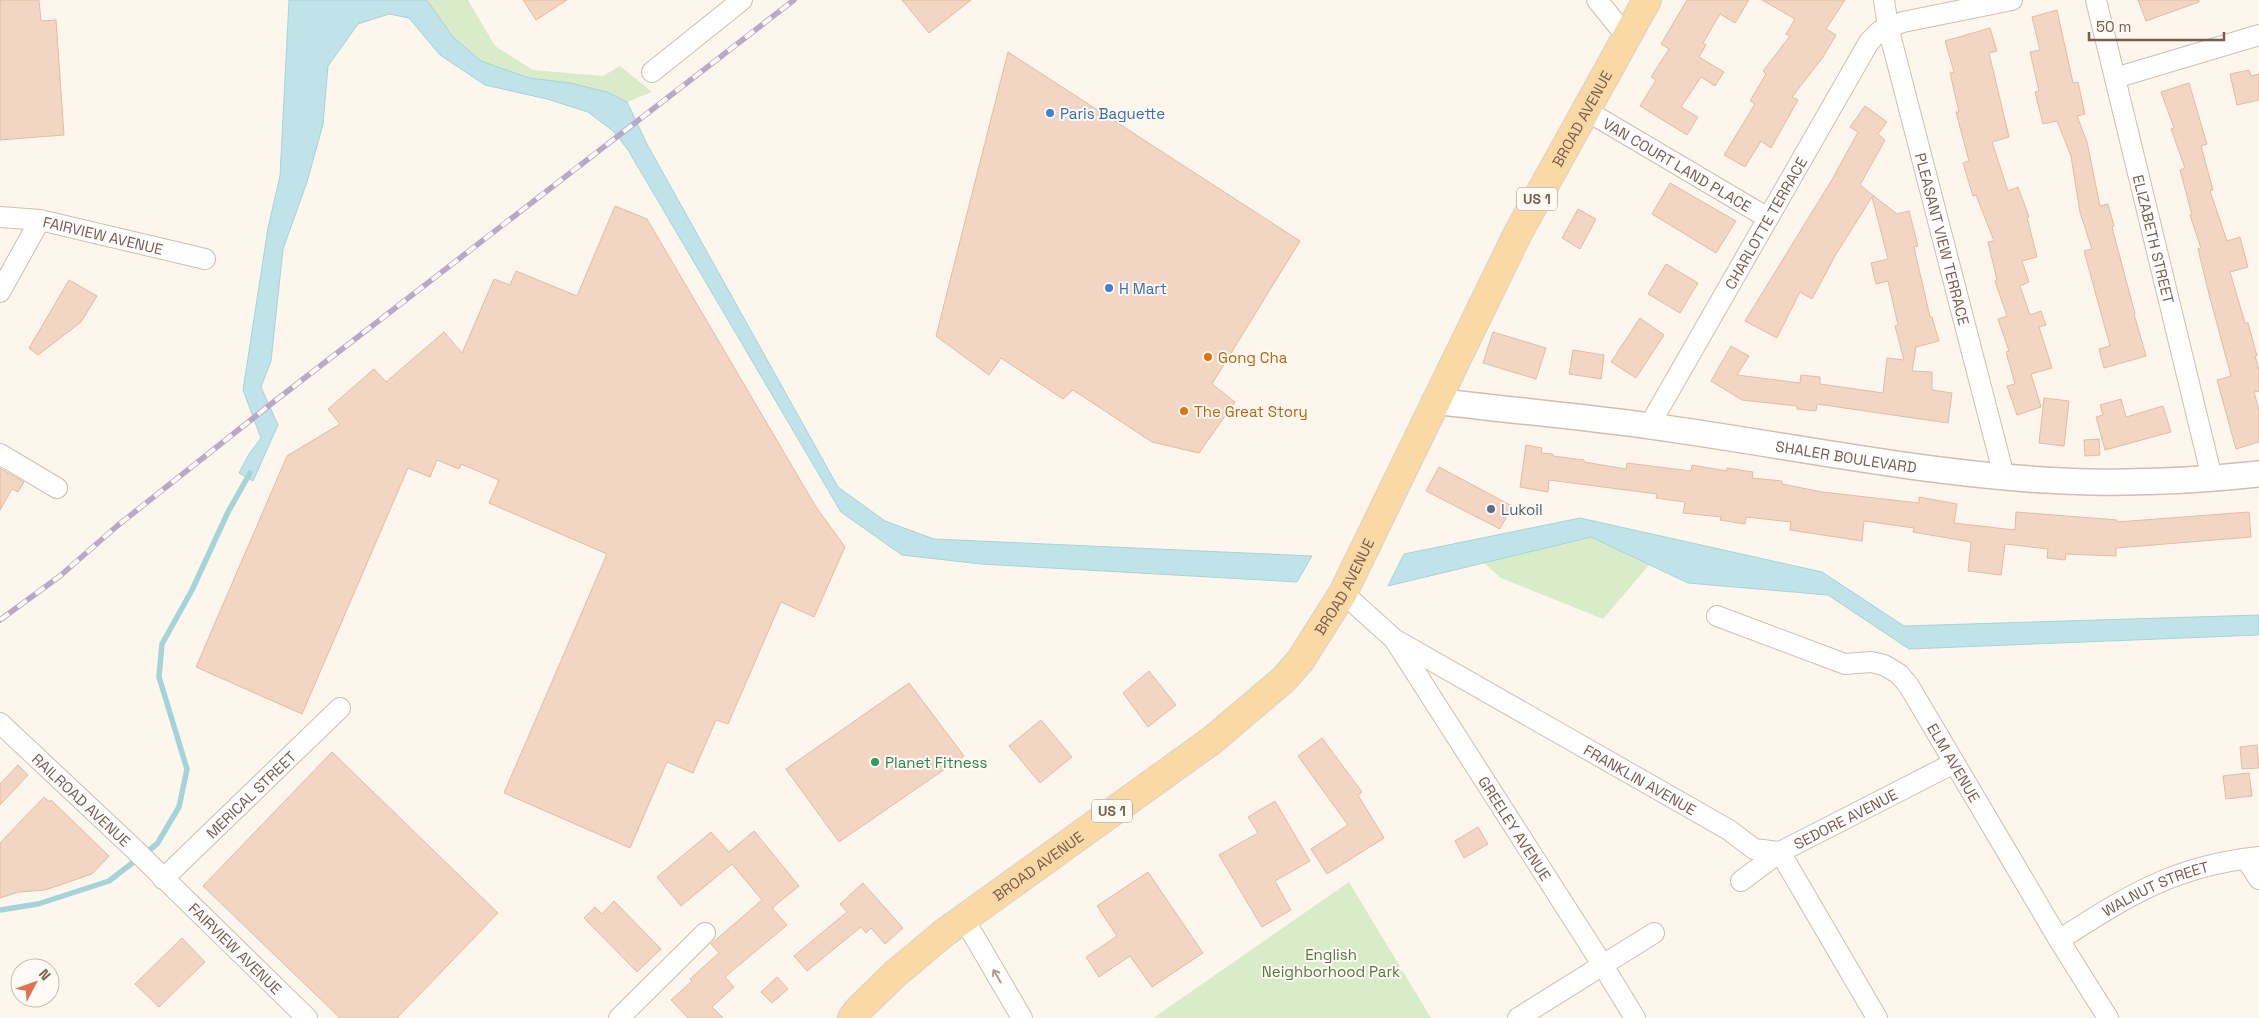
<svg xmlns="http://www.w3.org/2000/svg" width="2259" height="1018" font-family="'Space Grotesk',sans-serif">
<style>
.green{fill:#d8ecc9}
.water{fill:#bfe3e8;stroke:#a5d3da}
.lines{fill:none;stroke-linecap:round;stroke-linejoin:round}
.stream{stroke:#a5d3da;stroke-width:5.5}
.building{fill:#f3d5c3;stroke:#e6bba3}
.minor-casing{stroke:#d1beb0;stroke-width:22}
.tertiary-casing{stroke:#d1beb0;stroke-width:28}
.primary-casing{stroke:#dad1cd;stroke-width:30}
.minor{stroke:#fff;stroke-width:20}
.tertiary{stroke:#fff;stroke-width:25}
.primary{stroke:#fbd9a5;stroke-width:28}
.rail-casing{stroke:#b9a8c9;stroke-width:5.5}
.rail{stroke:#fffaf3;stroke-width:4;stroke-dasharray:11;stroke-linecap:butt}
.oneway{stroke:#af9d94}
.shop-dot{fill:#3f7fe0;stroke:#fffaf3;stroke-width:2}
.food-dot{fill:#e8710a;stroke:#fffaf3;stroke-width:2}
.service-dot{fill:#5c6f8a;stroke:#fffaf3;stroke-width:2}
.leisure-dot{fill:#2e9e5b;stroke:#fffaf3;stroke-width:2}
.labels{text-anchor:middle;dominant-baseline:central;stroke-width:4;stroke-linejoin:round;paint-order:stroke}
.shield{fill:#fffaf3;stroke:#a28b7f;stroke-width:1}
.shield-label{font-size:14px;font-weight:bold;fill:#7a5c4d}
.shop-label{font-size:15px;fill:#366cbe;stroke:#fffaf3;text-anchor:start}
.street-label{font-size:15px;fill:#7a5c4d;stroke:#fffaf3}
.food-label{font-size:15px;fill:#c56008;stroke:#fffaf3;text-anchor:start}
.service-label{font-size:15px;fill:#4e5e75;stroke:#fffaf3;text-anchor:start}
.leisure-label{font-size:15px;fill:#27864d;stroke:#fffaf3;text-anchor:start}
.park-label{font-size:15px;fill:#537a41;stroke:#fffaf3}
</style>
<rect width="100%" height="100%" fill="#fdf6ec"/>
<!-- green -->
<g class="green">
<path d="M427 0H468L495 46 533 70 603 76 620 66 652 92 627 102 607 92 570 83 529 78 481 61 453 37Z"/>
<path d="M1591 537 1649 565 1603 619 1501 578 1484 563Z"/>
<path d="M1349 882 1431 1018H1153Z"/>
</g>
<!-- water -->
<g class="water">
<path d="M289 0H427L453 37 481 61 529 78 570 83 607 92 627 102 648 146 838 487 885 521 934 539 1312 556 1297 582 981 564 902 555 841 512 628 150 613 131 588 112 547 99 485 85 440 55 409 18 389 14 358 24 328 66 323 124 307 182 283 249 271 361 261 387 278 425 253 481 239 473 249 454 261 438 243 390 268 228 280 176Z"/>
<path d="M1580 518 1822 572 1904 626 2259 615V635L1909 649 1828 595 1688 583 1591 537 1388 586 1404 554Z"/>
</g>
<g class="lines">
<!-- stream -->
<path class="stream" d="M0 910 38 904 109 881 157 844 179 807 187 769 159 677 162 644 192 590 228 512 250 473"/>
</g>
<!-- building -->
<g class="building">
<path d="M0 0H39L41 21 56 20 64 135 0 140Z"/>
<path d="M523 0H567L536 20Z"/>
<path d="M902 0H971L929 33Z"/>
<path d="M1687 0H1749L1735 23 1720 14 1703 43 1706 45 1699 57 1724 72 1715 86 1701 77 1681 107 1698 117 1687 135 1640 106 1656 80 1651 77 1669 49 1661 44Z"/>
<path d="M1762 0H1845L1826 29 1836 35 1823 57 1792 97 1798 100 1771 148 1761 141 1745 167 1724 155 1755 104 1750 101 1766 74 1763 71 1790 36 1786 34 1795 19Z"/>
<path d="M2138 0H2199V2L2146 21Z"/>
<path d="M2057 10 2073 83 2078 82 2085 114 2077 116 2087 142 2100 206 2108 204 2114 226 2112 227 2135 314H2134L2146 356 2104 368 2099 349 2110 346 2084 251 2092 249 2080 212 2071 156 2057 121 2043 124 2035 92 2039 91 2030 52 2040 50 2032 17Z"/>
<path d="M1990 28 1997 51 1989 53 2009 137 1992 142 2008 191 2018 187 2029 217H2027L2037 257 2022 261 2029 282 2020 286 2030 315 2041 311 2046 325 2039 327 2052 368 2031 374 2041 407 2017 415 2007 386 2015 384 2006 352 2009 351 1998 319 2007 316 1995 281 1997 280 1988 242 1994 241 1976 195 1973 196 1963 163 1969 161 1956 112H1959L1950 73 1954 72 1945 41Z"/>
<path d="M1008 52 1300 241 1212 384 1235 402 1199 453 1152 442 1073 390 1063 399 1001 358 989 375 936 336Z"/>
<path d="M2249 70 2251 76 2259 74V100L2237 105 2230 74Z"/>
<path d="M2189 83 2207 144 2201 146 2213 190 2210 191 2227 241 2240 237 2248 267 2230 272 2245 323H2248L2257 356H2255L2259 370V391L2254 392 2259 410V442L2236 449 2217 380 2231 376 2209 294 2198 249 2201 248 2190 215H2192L2180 170 2185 168 2171 129 2174 128 2161 92Z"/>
<path d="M1865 106 1887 122 1878 134 1885 140 1860 185 1897 214 1909 211 1918 246 1914 247 1930 317H1932L1939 341 1916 347 1912 371 1932 372V390L1952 393 1948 423 1817 404 1816 411 1797 409V406L1742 400 1711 381 1731 346 1749 356 1737 375 1800 383 1801 375 1820 377V384L1883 393 1887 358 1904 360 1895 326 1898 325 1888 281 1876 284 1871 263 1888 259 1872 197 1835 256 1812 299 1800 292 1777 338 1745 321 1833 178 1858 132 1850 127Z"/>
<path d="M1670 183 1736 221 1716 253 1652 214Z"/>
<path d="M615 206 647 219 816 507 845 547 814 617 781 602 728 724 716 720 693 773 667 762 630 848 504 793 607 554 489 503 499 480 461 464 459 469 437 460 430 477 408 468 302 714 196 667 287 456 340 424 328 409 374 369 386 382 444 332 462 353 494 279 510 285 516 271 577 296Z"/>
<path d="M1578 209 1596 219 1580 249 1562 238Z"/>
<path d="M1666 264 1698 283 1680 313 1648 294Z"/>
<path d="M69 280 97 296 81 322 38 355 29 348Z"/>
<path d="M1640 318 1664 335 1636 378 1611 362Z"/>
<path d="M1493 332 1546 348 1536 379 1483 363Z"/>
<path d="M1573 350 1604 355 1601 379 1569 374Z"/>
<path d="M2044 398 2069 401 2064 446 2039 443Z"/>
<path d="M2121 399 2126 417 2163 406 2171 432 2105 450 2096 417 2103 415 2100 405Z"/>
<path d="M2099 439 2100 455 2085 456 2084 440Z"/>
<path d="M1526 445 1542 448 1541 453 1553 454V456L1584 460V462L1626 469 1627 463 1691 471 1692 465 1727 471V468L1753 472 1752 478 1782 481V484L1822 492 1919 503V497L1957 504 1954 523 2015 530 2016 512 2117 520V522L2249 512 2251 537 2116 548V556L2066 554 2065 560 2047 558 2048 549 2005 544 2001 575 1968 571 1971 542 1913 532 1914 528 1864 521 1862 541 1790 530 1791 522 1746 517 1745 524 1720 520 1721 517 1683 513 1685 502 1656 498 1657 494 1549 480 1548 492 1520 487Z"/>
<path d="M1439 467 1512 506 1500 529 1426 491Z"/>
<path d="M0 468 24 482 18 492 12 489 0 510Z"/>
<path d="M1149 671 1176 705 1148 727 1123 693Z"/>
<path d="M909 683 964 756 839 842 786 769Z"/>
<path d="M1041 720 1072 757 1040 783 1009 746Z"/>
<path d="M1322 738 1362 792 1358 795 1384 838 1327 874 1311 849 1348 825 1298 756Z"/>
<path d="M2257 745 2259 768 2242 769 2240 747Z"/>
<path d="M332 752 498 913 397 1018H340L203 886Z"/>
<path d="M18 765 28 775 0 805V784Z"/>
<path d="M2249 773 2252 796 2226 799 2223 776Z"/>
<path d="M44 797 50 802 51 800 109 856 92 874 45 890 19 892 0 898V843Z"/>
<path d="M1275 801 1310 861 1275 881 1291 910 1262 927 1219 855 1258 833 1248 817Z"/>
<path d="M1478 827 1488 844 1464 858 1455 841Z"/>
<path d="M754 831 799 886 772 908 787 925 725 977 734 987 712 1007 723 1018H688L671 1000 692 981 690 979 719 953 711 944 762 900 732 864 681 906 657 877 711 832 729 852Z"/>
<path d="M1148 872 1203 953 1152 987 1130 956 1099 977 1086 957 1117 936 1097 906Z"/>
<path d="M863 883 903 928 885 944 871 928 866 933 861 927 807 971 794 956 847 912 840 904Z"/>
<path d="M614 901 661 949 637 972 584 918 595 907 602 914Z"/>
<path d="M182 938 205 962 159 1007 135 984Z"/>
<path d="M777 977 788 989 772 1003 761 992Z"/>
</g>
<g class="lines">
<defs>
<g id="minor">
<path d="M1597 0 1627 37"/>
<path id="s1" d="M1884 0 1888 27 2004 476"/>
<path id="s2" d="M2096 0 2212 478"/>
<path d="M652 72 742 0"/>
<path d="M2115 78 2259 35"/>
<path id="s3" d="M1587 111 1768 218"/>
<path id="s4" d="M0 217 40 220 205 259"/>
<path d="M0 292 40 220"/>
<path id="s5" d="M1649 426 1869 42 1880 31 1903 22 2012 0"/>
<path d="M0 454 57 488"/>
<path id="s6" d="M1343 593 1394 639 1729 830 1754 849 1780 852 1877 1018"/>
<path id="s7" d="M1717 616 1845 664 1871 662 1884 665 1899 674 1909 686 2059 940 2108 1018"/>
<path id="s8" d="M1396 642 1602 964 1635 1018"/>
<path id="s9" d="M0 723 131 846 307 1018"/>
<path d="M2246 859 2259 879"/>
<path id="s10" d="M163 879 340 708"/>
<path id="s11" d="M1741 881 1780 852 1954 763"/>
<path d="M964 919 1022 1018"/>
<path id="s12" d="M2059 940C2129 895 2174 866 2259 857"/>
<path d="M619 1018 705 933"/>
<path d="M1518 1018 1654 933"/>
</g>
<g id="tertiary">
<path id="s13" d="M1435 401C1506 410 1578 416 1650 426 1797 446 1944 479 2092 482 2148 483 2204 480 2259 474"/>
</g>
<g id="primary">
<path id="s14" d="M852 1018 859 1009 895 974 944 933 1211 741 1283 680 1300 661 1343 593 1518 233 1647 0"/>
</g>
</defs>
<!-- minor casing -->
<use href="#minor" class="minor-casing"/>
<!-- tertiary casing -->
<use href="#tertiary" class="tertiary-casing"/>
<!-- primary casing -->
<use href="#primary" class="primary-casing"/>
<!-- minor -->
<use href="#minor" class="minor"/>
<!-- tertiary -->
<use href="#tertiary" class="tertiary"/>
<!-- primary -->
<use href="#primary" class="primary"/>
<defs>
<path id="rail" d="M0 620 60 576 117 526 271 404 794 0"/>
</defs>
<!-- rail casing -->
<use href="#rail" class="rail-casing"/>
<!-- rail -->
<use href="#rail" class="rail"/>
</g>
<!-- one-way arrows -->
<defs><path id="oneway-shaft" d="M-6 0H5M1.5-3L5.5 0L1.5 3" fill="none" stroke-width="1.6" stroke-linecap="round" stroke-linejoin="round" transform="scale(1.25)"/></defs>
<use class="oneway" href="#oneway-shaft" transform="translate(997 976) rotate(-120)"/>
<!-- markers -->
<g class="shop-dot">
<circle cx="1050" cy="113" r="5"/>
<circle cx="1109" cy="288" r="5"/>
</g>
<g class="food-dot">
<circle cx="1208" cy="357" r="5"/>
<circle cx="1184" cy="411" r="5"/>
</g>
<circle class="service-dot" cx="1491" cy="509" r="5"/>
<circle class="leisure-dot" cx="875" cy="762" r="5"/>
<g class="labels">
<!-- shield labels -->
<g class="shield">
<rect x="1517" y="187.5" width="40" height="23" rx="4"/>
<rect x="1092" y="799.5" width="40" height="23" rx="4"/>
</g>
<g class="shield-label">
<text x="1537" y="199">US 1</text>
<text x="1112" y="811">US 1</text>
</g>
<!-- shop labels -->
<g class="shop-label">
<text x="1060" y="113">Paris Baguette</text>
<text x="1119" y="288">H Mart</text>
</g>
<!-- street labels -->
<g class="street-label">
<text stroke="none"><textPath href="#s14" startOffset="1186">BROAD AVENUE</textPath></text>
<text stroke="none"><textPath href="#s3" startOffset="105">VAN COURT LAND PLACE</textPath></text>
<text stroke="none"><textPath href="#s5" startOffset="234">CHARLOTTE TERRACE</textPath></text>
<text stroke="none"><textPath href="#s4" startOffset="105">FAIRVIEW AVENUE</textPath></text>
<text stroke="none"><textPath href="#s1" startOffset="246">PLEASANT VIEW TERRACE</textPath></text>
<text stroke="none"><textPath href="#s2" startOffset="246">ELIZABETH STREET</textPath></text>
<text stroke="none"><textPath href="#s13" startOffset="415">SHALER BOULEVARD</textPath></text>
<text stroke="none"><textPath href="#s14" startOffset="661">BROAD AVENUE</textPath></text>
<text stroke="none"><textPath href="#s7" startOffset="298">ELM AVENUE</textPath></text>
<text stroke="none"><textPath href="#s6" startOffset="352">FRANKLIN AVENUE</textPath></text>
<text stroke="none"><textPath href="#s10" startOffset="122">MERICAL STREET</textPath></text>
<text stroke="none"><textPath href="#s9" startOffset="112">RAILROAD AVENUE</textPath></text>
<text stroke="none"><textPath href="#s11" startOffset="122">SEDORE AVENUE</textPath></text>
<text stroke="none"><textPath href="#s8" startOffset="221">GREELEY AVENUE</textPath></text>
<text stroke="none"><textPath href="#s14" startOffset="241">BROAD AVENUE</textPath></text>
<text stroke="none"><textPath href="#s12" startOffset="110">WALNUT STREET</textPath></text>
<text stroke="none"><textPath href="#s9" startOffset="326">FAIRVIEW AVENUE</textPath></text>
</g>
<!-- food labels -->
<g class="food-label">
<text x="1218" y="357">Gong Cha</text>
<text x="1194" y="411">The Great Story</text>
</g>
<!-- service labels -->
<g class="service-label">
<text x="1501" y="509">Lukoil</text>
</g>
<!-- leisure labels -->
<g class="leisure-label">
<text x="885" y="762">Planet Fitness</text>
</g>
<!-- park labels -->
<g class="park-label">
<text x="1331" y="954">English<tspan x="1331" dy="17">Neighborhood Park</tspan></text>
</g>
</g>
<!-- north arrow -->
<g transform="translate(35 983) rotate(49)"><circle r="24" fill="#fffaf3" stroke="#cabbb1"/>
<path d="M0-4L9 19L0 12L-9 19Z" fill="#e76f51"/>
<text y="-8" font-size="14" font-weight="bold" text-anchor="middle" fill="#7a5c4d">N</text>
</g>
<!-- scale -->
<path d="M2089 32v8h135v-8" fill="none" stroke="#7a5c4d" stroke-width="2.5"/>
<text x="2096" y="32" font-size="15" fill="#7a5c4d" stroke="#fffaf3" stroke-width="4" paint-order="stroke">50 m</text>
</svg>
